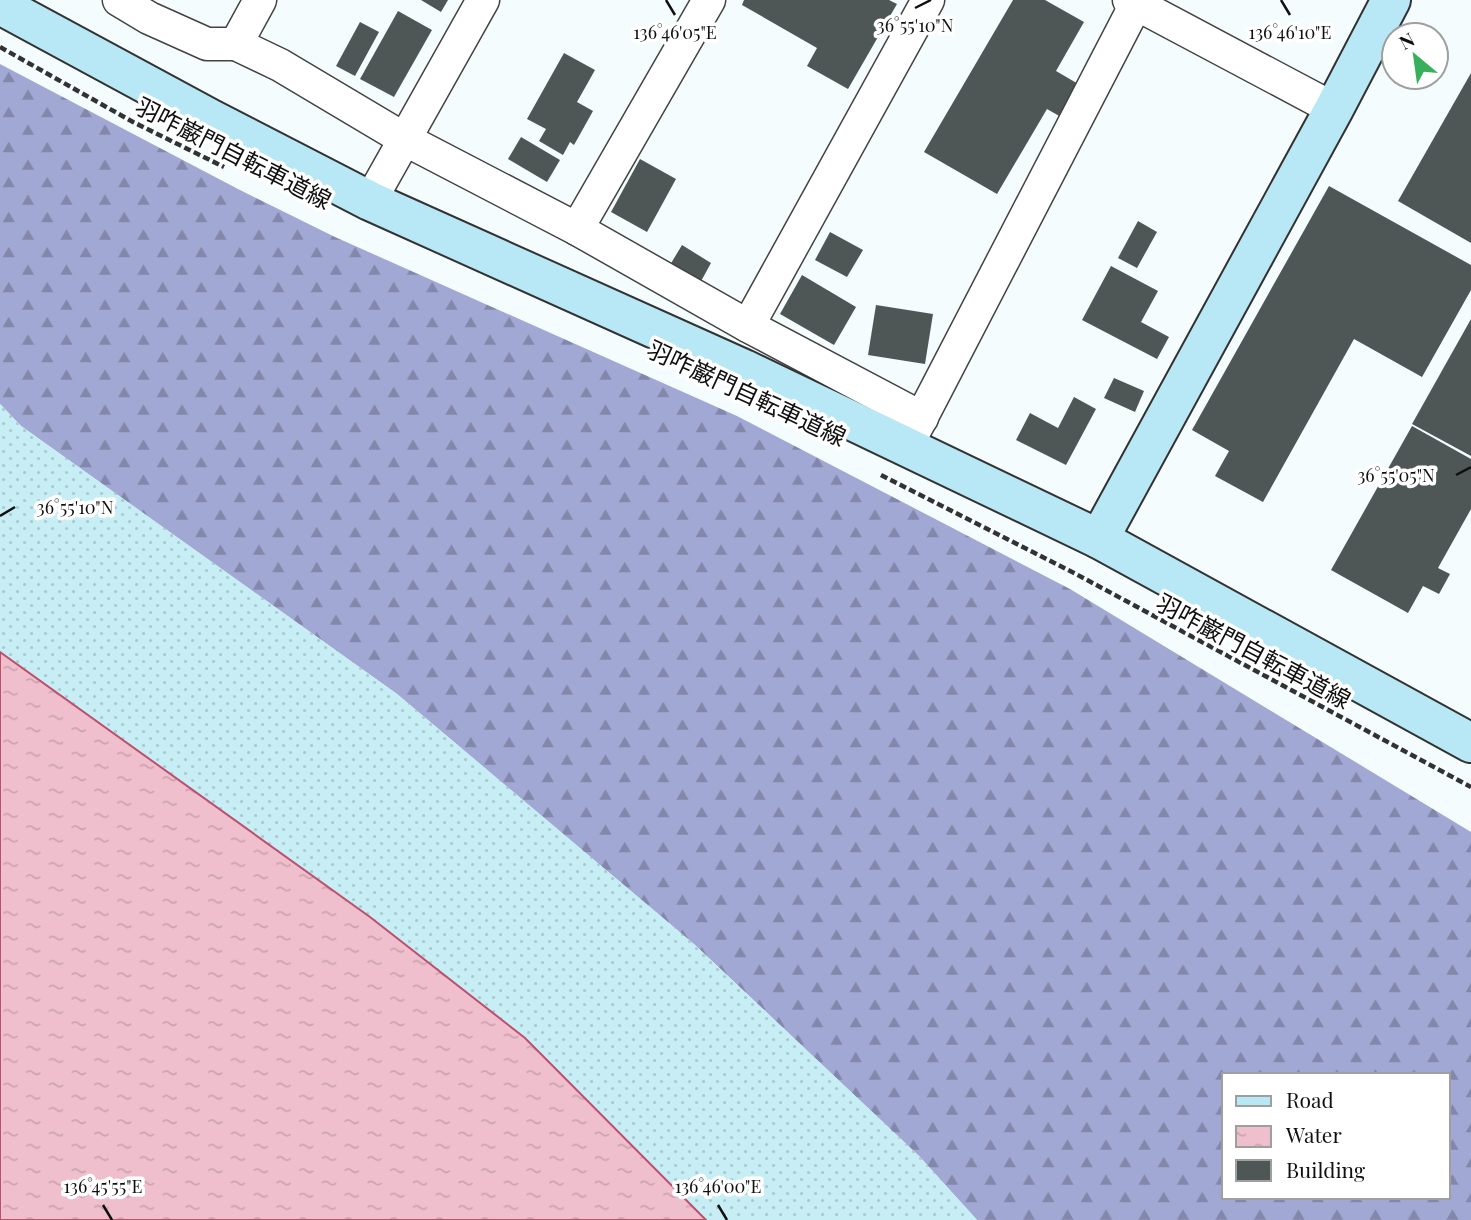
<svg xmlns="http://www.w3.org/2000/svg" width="1471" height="1220" font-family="'Playfair Display','Noto Sans JP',serif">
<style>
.forest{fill:url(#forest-firs);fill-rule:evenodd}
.sand{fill:url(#sand-dots)}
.water{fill:url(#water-ripples);stroke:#be4f6c;stroke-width:2}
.building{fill:#4e5755}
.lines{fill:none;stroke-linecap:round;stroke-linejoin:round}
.street-casing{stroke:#434343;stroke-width:35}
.secondary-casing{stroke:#323232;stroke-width:42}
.path{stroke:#323232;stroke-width:4.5;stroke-dasharray:7 3.5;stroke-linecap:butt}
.street{stroke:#fff;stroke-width:32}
.secondary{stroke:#b8e7f5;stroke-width:38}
.ticks{fill:none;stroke:#101010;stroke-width:2.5}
.labels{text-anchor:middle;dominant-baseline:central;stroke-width:7;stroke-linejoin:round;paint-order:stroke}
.street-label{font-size:24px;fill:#101010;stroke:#fff}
.ticks-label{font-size:18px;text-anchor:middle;fill:#101010;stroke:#fff;stroke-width:7;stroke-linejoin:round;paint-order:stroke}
</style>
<defs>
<pattern id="forest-firs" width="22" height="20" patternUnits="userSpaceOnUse" patternTransform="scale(1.75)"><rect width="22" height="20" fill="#a2a8d4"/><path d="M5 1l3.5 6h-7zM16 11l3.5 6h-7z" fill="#8387ab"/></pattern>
<pattern id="sand-dots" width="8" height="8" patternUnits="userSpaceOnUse" patternTransform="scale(1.75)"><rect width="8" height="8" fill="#c6eef4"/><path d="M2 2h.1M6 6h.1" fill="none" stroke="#a9cbd0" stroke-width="1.8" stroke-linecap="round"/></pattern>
<pattern id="water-ripples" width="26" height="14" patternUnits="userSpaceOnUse" patternTransform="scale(1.75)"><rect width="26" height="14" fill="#efbfcd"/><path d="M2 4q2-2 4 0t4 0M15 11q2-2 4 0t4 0" fill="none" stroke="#cca3af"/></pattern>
</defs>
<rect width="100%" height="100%" fill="#f5fcfe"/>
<!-- forest -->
<path class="forest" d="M0 64 238 189 335 237 737 416 1070 589 1471 832V1220H977L919 1156 695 945 397 694 21 426 0 404ZM1224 1075H1448V1197H1224Z"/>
<!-- sand -->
<path class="sand" d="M0 404 21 426 397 694 695 945 919 1156 977 1220H706L525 1038 370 917 0 652Z"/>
<!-- water -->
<path class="water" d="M0 652 370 917 525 1038 706 1220H0Z"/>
<!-- building -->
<g class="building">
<path d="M421 0H448L441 12Z"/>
<path d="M744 0H889L897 4 848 89 807 66 817 48 742 5Z"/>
<path d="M1013 0H1045L1084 22 1056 71 1080 85 1061 117 1047 109 997 194 924 152Z"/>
<path d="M398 11 432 30 394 97 360 79Z"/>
<path d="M360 22 379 32 355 76 336 66Z"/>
<path d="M564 53 595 70 577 102 593 111 574 145 570 142 563 155 539 141 546 129 527 119Z"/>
<path d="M1471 73V243L1398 201Z"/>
<path d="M521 137 560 160 547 182 508 159Z"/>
<path d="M640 159 676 179 647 232 611 212Z"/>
<path d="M1329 186 1471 265V290L1422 377 1354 339 1263 502 1215 476 1229 451 1192 430Z"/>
<path d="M1138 221 1157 232 1137 268 1118 258Z"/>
<path d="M830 232 863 250 847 277 815 260Z"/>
<path d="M682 245 711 263 700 283 670 265Z"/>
<path d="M1111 266 1158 291 1141 322 1169 337 1157 359 1082 320Z"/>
<path d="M802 275 856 307 834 345 780 314Z"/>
<path d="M876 305 933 314 925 364 868 355Z"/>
<path d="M1471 319V456L1412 424Z"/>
<path d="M1114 378 1144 391 1135 412 1104 398Z"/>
<path d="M1074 397 1096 409 1066 465 1016 440 1030 413 1058 428Z"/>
<path d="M1412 426 1471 459V509L1438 568 1450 574 1439 594 1423 586 1408 613 1331 570Z"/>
</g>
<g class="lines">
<defs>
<g id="street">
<path d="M119 0 149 18 207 44H236L260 0"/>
<path d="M1129 0 1334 109"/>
<path d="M236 44 280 65 406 140 577 229 748 326 922 418"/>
<path d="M370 201 483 0"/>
<path d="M577 229 709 0"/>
<path d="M748 326 928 0"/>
<path d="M912 436 1136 4"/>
</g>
<g id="secondary">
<path d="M0 5 211 119 370 201 744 369 1099 539 1471 743"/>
<path d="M1099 539 1334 109 1391 0"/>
</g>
</defs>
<!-- street casing -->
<use href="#street" class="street-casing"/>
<!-- secondary casing -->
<use href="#secondary" class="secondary-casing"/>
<!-- path -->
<g class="path">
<path d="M0 47 133 122 224 167"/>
<path d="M881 475 1076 574 1471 787"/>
</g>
<!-- street -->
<use href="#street" class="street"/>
<!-- secondary -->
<use href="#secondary" class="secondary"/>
</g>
<!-- ticks -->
<path class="ticks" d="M666 0 675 15M1281 0 1290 15M915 8 931 0M1456 475 1471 467M0 516 15 507M103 1205 112 1220M718 1205 727 1220"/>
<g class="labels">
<!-- street labels -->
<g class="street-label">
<text transform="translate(234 152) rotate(27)">羽咋巌門自転車道線</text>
<text transform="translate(747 392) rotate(25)">羽咋巌門自転車道線</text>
<text transform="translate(1254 650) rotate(28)">羽咋巌門自転車道線</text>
</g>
</g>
<g class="ticks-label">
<text x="915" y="32">36°55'10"N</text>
<text x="675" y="39">136°46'05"E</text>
<text x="1290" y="39">136°46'10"E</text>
<text x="1396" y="482">36°55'05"N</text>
<text x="75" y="514">36°55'10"N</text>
<text x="103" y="1193">136°45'55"E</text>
<text x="718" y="1193">136°46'00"E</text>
</g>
<!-- legend -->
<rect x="1222" y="1073" width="228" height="126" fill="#ffffff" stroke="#9f9f9f" stroke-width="2"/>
<rect x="1236" y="1096" width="35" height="10" fill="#b8e7f5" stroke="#9f9f9f" stroke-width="2"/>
<text x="1286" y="1108" font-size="21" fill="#101010">Road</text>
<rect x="1236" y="1126" width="35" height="21" fill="url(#water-ripples)" stroke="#9f9f9f" stroke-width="2"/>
<text x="1286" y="1143" font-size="21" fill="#101010">Water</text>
<rect x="1236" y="1160" width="35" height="21" fill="#4e5755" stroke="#9f9f9f" stroke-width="2"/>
<text x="1286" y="1178" font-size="21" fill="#101010">Building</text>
<!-- north arrow -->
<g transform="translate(1415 56) rotate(331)"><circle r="33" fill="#ffffff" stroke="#9f9f9f" stroke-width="2"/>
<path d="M0-5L12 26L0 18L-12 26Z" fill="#38b05b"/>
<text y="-10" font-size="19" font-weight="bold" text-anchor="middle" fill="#101010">N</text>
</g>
</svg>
